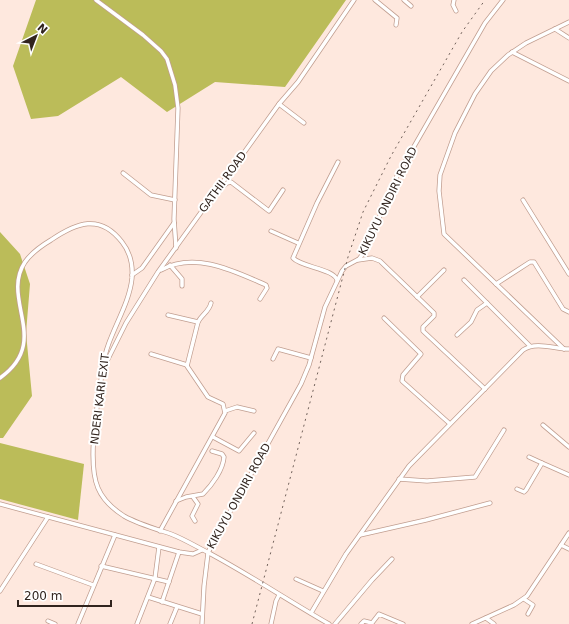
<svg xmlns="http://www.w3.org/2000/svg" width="569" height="624" font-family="'DejaVu Sans',sans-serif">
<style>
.forest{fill:#bbbc59}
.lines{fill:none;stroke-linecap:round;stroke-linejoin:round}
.street-casing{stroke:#c19e90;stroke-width:5}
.street{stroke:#fff;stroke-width:3.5}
.rail{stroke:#71615a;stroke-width:1;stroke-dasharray:2 4;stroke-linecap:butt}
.labels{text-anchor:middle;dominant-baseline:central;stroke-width:4;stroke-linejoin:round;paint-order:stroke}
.street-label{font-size:11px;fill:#31241e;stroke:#fff}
</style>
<rect width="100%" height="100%" fill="#fee8de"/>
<!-- forest -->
<g class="forest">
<path d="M36 0H346L285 87 215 82 167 112 121 77 58 116 31 119 13 66Z"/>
<path d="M0 232 20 254 30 284 26 333 32 396 3 438H0Z"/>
<path d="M0 443 84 464 78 520 0 499Z"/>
</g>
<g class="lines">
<defs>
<g id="street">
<path d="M96 0 143 35 161 51 167 59 175 85 178 108 174 219 176 248"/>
<path d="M375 0 397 18 396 25"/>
<path d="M404 0 411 6"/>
<path d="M454 0 453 5 456 11"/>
<path d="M555 29 569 38"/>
<path d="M512 52 569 81"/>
<path d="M279 104 304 123"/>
<path d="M123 173 151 195 175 200"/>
<path d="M221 188 227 183 231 182 269 211 283 190"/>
<path d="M523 200 569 274"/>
<path d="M271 231 298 243"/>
<path d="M358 260 372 258 380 261 434 313V316L423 327V331L485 389"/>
<path d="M170 265 182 279V286"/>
<path d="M161 270C195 251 234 271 266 285L267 288 260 299"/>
<path d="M132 275 142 268 174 223"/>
<path d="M337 280C334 269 301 267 293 258L317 203 338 162"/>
<path d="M464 280 530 346"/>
<path d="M496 284 530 262H534L563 309 569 312"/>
<path d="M417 297 444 270"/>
<path d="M168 315 198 322"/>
<path d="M384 318 421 354 403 375 402 381 449 423"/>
<path d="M457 335 471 322 477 310 487 303"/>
<path d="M564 349 444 234 439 191 440 175 455 133 475 94 491 71 508 55 526 43 569 22"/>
<path d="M151 354 187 365"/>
<path d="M273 359 278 349 311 358"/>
<path d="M104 367 126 323 158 272 279 104 298 82 354 0"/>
<path d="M0 378C52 341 0 300 25 262 32 252 41 246 51 240 76 223 100 213 122 242 130 252 133 264 132 278 129 308 107 335 103 366 99 397 86 460 98 488 103 500 113 509 124 516 138 524 156 529 171 534 184 539 197 547 209 553 250 575 289 601 329 624"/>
<path d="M225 411 237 407 254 411"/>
<path d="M543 425 569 447"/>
<path d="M213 437 239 451 254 433"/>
<path d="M529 457 542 463"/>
<path d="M399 479 427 481 475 477 504 430"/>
<path d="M517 489 524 492 526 490 542 463 569 475"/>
<path d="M193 497 198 504 192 516 195 521"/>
<path d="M176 501 186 497 203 494C212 485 223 470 224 457L222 454 212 451"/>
<path d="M0 504 179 552 193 554 202 550"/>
<path d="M160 531 225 413 223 404 208 397 187 366 198 322C202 314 209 312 211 303"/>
<path d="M360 535 426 520 490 503"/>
<path d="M561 545 569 549"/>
<path d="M36 564 93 585"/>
<path d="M101 566 169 582"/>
<path d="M296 579 323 591"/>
<path d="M0 591 48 517"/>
<path d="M148 597 202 614"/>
<path d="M524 599 533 605 528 614"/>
<path d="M162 602 179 552"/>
<path d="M311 613 346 554 409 466 523 350C536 341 555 349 569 349"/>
<path d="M486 618 494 624"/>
<path d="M48 621 55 624"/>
<path d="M78 624 115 535"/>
<path d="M137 624 155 578 159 547"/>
<path d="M170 624 177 607"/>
<path d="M202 624 204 586 208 553 211 546 301 384 309 365 325 307 342 271 346 266 359 259 365 251 397 176 485 23 503 0"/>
<path d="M271 624 276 601 279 595"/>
<path d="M335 624 372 580 392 559"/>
<path d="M361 624 364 621 372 623 379 614 403 624"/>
<path d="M472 624 514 605 527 596 569 533"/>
</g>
</defs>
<!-- street casing -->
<use href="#street" class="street-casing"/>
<!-- street -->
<use href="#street" class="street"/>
<!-- rail -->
<path class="rail" d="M252 624 348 257 363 212 391 156 462 32 485 0"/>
</g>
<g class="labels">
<!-- street labels -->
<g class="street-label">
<text transform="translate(223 182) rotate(-54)">GATHII ROAD</text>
<text transform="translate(388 201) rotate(-64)">KIKUYU ONDIRI ROAD</text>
<text transform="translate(100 399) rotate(-83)">NDERI KARI EXIT</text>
<text transform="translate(239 496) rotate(-61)">KIKUYU ONDIRI ROAD</text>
</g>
</g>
<!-- north arrow -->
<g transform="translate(36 36) rotate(42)" stroke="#ffffff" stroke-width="3" paint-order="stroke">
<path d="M0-3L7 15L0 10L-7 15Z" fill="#31241e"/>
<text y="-6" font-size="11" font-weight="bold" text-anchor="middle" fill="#31241e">N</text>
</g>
<!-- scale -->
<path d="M18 600v6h93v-6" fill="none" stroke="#31241e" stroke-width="2"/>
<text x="24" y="600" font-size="12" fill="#31241e" stroke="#ffffff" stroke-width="3" paint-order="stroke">200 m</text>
</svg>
